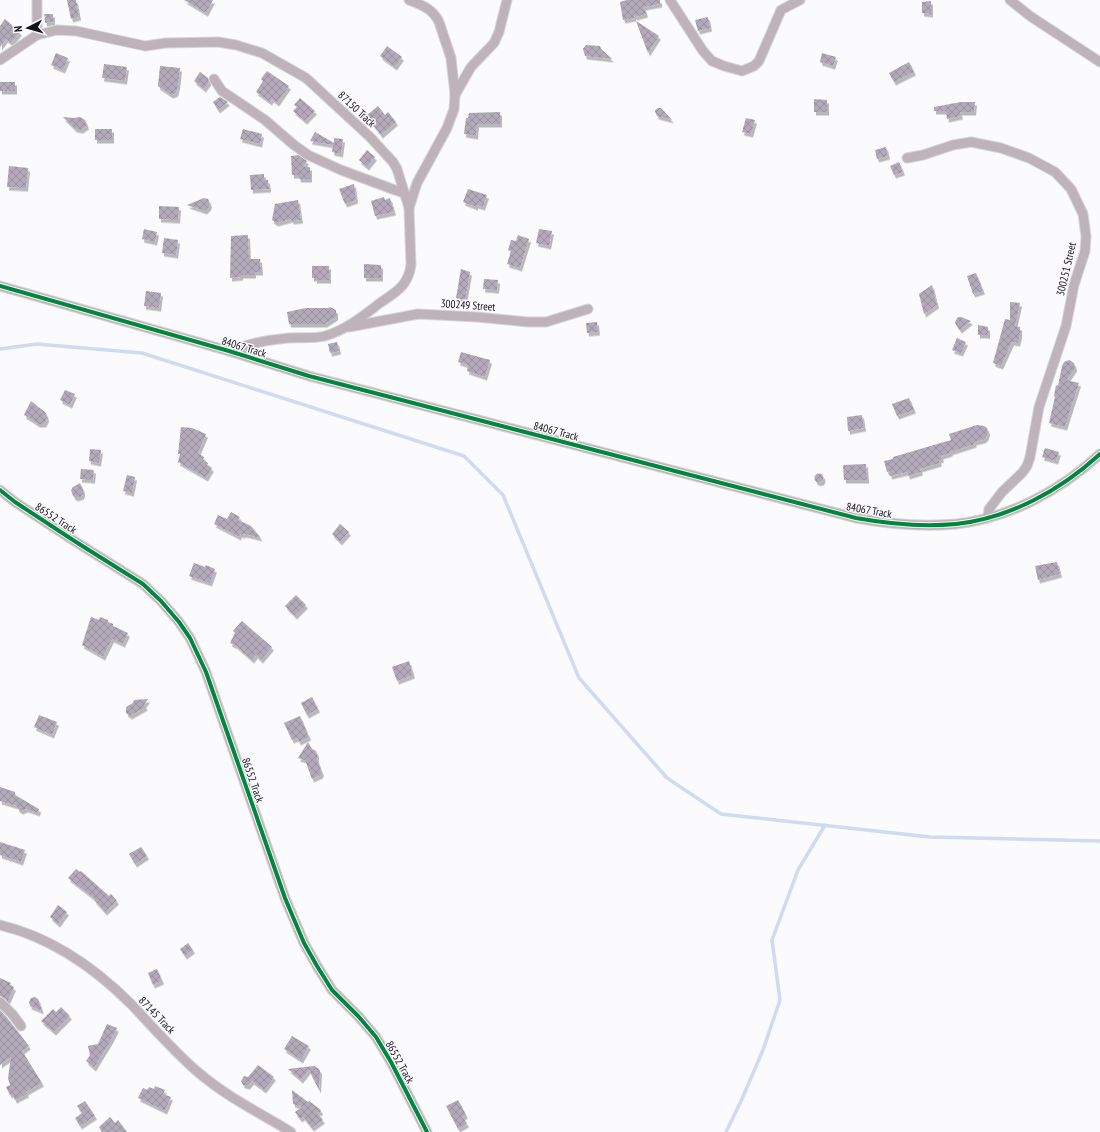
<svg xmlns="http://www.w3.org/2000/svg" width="1100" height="1132" font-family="'PT Sans Narrow',sans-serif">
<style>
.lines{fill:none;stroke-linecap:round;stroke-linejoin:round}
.stream{stroke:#cddbf3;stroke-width:3.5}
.building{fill:url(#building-cross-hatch);filter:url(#shadow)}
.minor-casing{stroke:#d6d5d7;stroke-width:11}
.minor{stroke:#beb3bb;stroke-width:9}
.cycleway-casing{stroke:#fbf9fd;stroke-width:6}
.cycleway{stroke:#00873e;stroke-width:4}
.labels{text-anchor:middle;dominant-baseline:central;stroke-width:3;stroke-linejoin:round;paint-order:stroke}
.street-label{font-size:11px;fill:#131017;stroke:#fbf9fd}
</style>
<defs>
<pattern id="building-cross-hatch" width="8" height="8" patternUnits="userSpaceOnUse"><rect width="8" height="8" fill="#b2a9b9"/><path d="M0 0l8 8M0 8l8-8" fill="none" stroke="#98909e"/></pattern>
<filter id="shadow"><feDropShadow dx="2" dy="3.5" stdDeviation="0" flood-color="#0004"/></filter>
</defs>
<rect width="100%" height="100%" fill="#fbfafc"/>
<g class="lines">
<!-- stream -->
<g class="stream">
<path d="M0 349 37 344 142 353 464 456 503 495 579 678 667 778 721 814 930 837 1100 841"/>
<path d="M726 1132 742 1099 763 1050 780 1000 772 940 798 870 825 825"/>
</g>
</g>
<!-- building -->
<g class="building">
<path d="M67 0H76L79 17 71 19Z"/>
<path d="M184 0H213L206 13Z"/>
<path d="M627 0H660V4L644 7 646 14 635 17 634 15V18L623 20 620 2Z"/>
<path d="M931 1V14L922 13V2Z"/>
<path d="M44 14H53V22L45 23Z"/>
<path d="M708 17 710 28 698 31 695 20Z"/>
<path d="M5 19 20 32 11 43 6 39 0 47V26Z"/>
<path d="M636 21 659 36 648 53Z"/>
<path d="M586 45 600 46 601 49 612 59 585 56 583 49Z"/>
<path d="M387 46 402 57 395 67 380 56Z"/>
<path d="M56 53 68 58 63 70 51 65Z"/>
<path d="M822 53 836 57 833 66 820 62Z"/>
<path d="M909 62 914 72 894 82 889 73Z"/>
<path d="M104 64 127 67 125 81 102 78Z"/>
<path d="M160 66 180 68 178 86 176 93 174 94 171 95 158 86Z"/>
<path d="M267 71 289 86 277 103 272 99 270 102 256 92 263 81 261 79Z"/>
<path d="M200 72 208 78 209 82 204 89 194 81Z"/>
<rect x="0" y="82" width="15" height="9"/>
<path d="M220 97 228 102 218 110 213 102Z"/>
<path d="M300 98 315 111 305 121 293 111 297 107 294 105Z"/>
<path d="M814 99 827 100V112H814Z"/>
<path d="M961 102H975L974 112H960L961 116 947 119 946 111H934V107Z"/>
<path d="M378 106 385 115 388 112 396 122 381 135 366 116Z"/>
<path d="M659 108H661L672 120 657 116 655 111 656 109Z"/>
<path d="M500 112V124H477L476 136 464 134 466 118H468L469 113Z"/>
<path d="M63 117 74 118 80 117 85 120 87 126 81 130 75 129Z"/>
<path d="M746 118 755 120 751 134 742 132Z"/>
<rect x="95" y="129" width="17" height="11"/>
<path d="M243 129 262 134 260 144 240 139Z"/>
<path d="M315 132 334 143V138L343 139 341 154 332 152 333 145 310 141Z"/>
<path d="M886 147 888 156 877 159 875 150Z"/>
<path d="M367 150 375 157 367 167 359 160Z"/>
<path d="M298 155 307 161 303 167H310V179H299L298 175H292L291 156Z"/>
<path d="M899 162 903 172 894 175 890 166Z"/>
<path d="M9 166 28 168 26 188 7 187Z"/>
<path d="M264 174V180H268L269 189 251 190 250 175Z"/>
<path d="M354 184 356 200 345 204 339 189Z"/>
<path d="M468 189 487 195 483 207 476 205V207L463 202Z"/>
<path d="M384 197 385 200 390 198 394 212 375 216 371 201Z"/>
<path d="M204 198 208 199 210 204 209 207 205 211 187 205Z"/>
<path d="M298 200 301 220 292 221 291 219 276 223 272 220 275 204Z"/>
<path d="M159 206 179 207 178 220 159 219Z"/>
<path d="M144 229 157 232 155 242 142 239Z"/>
<path d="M539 229 552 231 549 246 536 243Z"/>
<path d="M248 235 249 259H260L261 272H254V275H241V277L230 278 231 236Z"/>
<path d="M518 235 529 239 520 268 507 264 511 251 508 250 511 240 516 241Z"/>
<path d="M164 238 178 240 176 255 162 253Z"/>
<path d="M364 264 381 265V278H364Z"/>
<path d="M312 266H329V280H315V278H312Z"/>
<path d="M461 269 470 272 465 300 456 298Z"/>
<path d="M976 273 983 291 973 294 967 276Z"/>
<path d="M484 279 498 280 497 290 483 289Z"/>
<path d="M932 285 937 305 924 314 919 294Z"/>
<path d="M146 291 161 293 159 308 144 306Z"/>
<path d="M1010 302 1020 303 1015 326 1020 327V335L1018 343 1012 342 1001 366 993 363 1005 319 1010 320Z"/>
<path d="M330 307 336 310V317L325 324H289L287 312 306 308H328Z"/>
<path d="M958 317H961L971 321 960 330 956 325 955 322Z"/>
<path d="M597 322 598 332 587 333 586 323Z"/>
<path d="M978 325 988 327V335H978Z"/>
<path d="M957 338 966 342 961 353 952 350Z"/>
<path d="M337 342 339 351 330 353 328 344Z"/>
<path d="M461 352 490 360 485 377 467 371 468 365 458 362Z"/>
<path d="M1069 360 1074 363 1075 368 1067 380 1079 383 1065 427 1049 423 1055 397 1054 396 1056 385 1058 386 1062 366 1064 362Z"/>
<path d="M65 390 75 394 70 405 60 400Z"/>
<path d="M909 398 914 410 897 416 892 404Z"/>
<path d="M31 401 46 413 47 419 44 424H38L24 415Z"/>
<path d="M862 415 864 428 848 431 847 417Z"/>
<path d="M977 425 984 426 987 428 988 432 986 438 983 440 974 442 975 444 950 452 951 453 941 456 942 459 939 460 940 463 920 469 921 472 908 476 907 472 890 476 889 471 887 472 884 461 893 459V457L951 440 949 434Z"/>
<path d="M181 427 192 428 206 434 198 453 204 457 203 460 208 463 207 465 212 468 206 478 178 462 180 454H178Z"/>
<path d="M1045 448 1059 452 1056 461 1042 457Z"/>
<path d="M90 449 101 450 99 463 89 461Z"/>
<path d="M866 464 867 480H844L843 465Z"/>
<path d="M81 469 94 470 93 480 80 479Z"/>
<circle cx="819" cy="478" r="4.5"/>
<path d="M127 475 135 477 132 493 123 491Z"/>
<path d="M80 483 83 490V493L82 496 76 498 73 496 71 490 73 487Z"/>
<path d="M231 512 240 517 238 520 251 526 261 538 244 534 243 535 240 534 239 537 214 524 218 515 227 519Z"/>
<path d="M340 524 349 532 340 542 332 534Z"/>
<path d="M1057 562 1060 574 1038 580 1035 566Z"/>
<path d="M194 563 205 567 206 565 215 569 210 583 189 576Z"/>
<path d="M296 595 306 605 295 616 285 606Z"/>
<path d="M91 617 99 620 100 617 108 620V622L113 624V626L128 633 123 644 112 639 103 657 82 645Z"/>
<path d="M242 621 272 647 261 660 256 655 252 660 236 646 230 643 235 633 233 631Z"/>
<path d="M409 661 413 675 397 681 392 667Z"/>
<path d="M312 697 318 709 307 715 301 703Z"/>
<path d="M148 699 144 705 146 707 130 716 126 713V707L133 703 134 700Z"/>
<path d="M39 715 57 722 52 735 34 727Z"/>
<path d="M300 716 309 737 299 742 297 738 292 740 284 723Z"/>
<path d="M308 742 312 749 316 751 317 754V759L322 773 321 774V775L312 779 305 760 298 758Z"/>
<path d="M0 787 15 792V795L39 809 38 813 26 809 21 811 17 808V806L0 801Z"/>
<path d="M0 842 25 850 21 862 0 855Z"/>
<path d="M141 847 147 856 135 864 129 854Z"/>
<path d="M76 869 80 872 81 871 109 896 111 894 117 901 105 912 94 900 95 899 68 878Z"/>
<path d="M58 905 67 912 58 924 50 917Z"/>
<path d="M188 943 193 950 185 956 180 949Z"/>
<path d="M157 969 162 981 153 985 148 973Z"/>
<path d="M0 978 11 983 10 985 14 987 8 1001 4 998 0 996Z"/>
<path d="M35 997 38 999 42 1011 30 1006 29 1002 31 998Z"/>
<path d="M61 1007 70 1016 54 1032 41 1021 53 1009 56 1012Z"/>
<path d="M0 1010 8 1019 29 1046 22 1051 42 1083 26 1092 27 1094 15 1100 12 1094 10 1095 6 1087 10 1085 8 1078 11 1057 0 1065Z"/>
<path d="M107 1024 117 1028 111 1040 94 1068 86 1061 90 1055 88 1046 98 1044Z"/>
<path d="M292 1036 309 1046 301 1060 284 1049Z"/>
<path d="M258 1065 274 1077 264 1090 252 1081 248 1086 243 1085 241 1081 244 1076 248 1077Z"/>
<path d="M314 1066 319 1069 320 1071 319 1090 309 1070 301 1080 288 1069Z"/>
<path d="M155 1086 165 1090 163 1094 171 1097 165 1111 138 1098 143 1088 147 1090 149 1087 154 1089Z"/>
<path d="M292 1090 308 1102 309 1101 321 1110 320 1113 318 1112V1114L323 1120 312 1128 303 1117 300 1119 295 1112 302 1107 293 1104Z"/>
<path d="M458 1100 466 1115 463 1117 467 1124 458 1129 446 1106Z"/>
<path d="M85 1101 95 1116 80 1126 75 1118 82 1113 77 1106Z"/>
<path d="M110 1117 115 1123 118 1120 127 1132H102L99 1127Z"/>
</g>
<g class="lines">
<defs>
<g id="minor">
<path d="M37 0V35"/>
<path d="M409 0C422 5 433 9 439 22L451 58 455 95 454 109 447 128 417 183 409 208"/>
<path d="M670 0 703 51 712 61 724 66 742 71 754 66 759 61 781 10 800 0"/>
<path d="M1010 0 1030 16 1100 62"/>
<path d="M0 60 37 35 57 30 76 31 145 46 166 43 218 42 236 45 262 53 306 78 370 137 393 162 397 169 409 208 411 265C408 286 396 292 380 303 363 316 346 330 325 336 313 339 301 337 288 338 266 340 250 343 229 351"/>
<path d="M214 79 222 91 265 120 294 145 308 155 341 170 395 190 404 193"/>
<path d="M455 95 471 67 494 43 499 32 507 0"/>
<path d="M907 158 923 155 953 145 971 142 1001 148 1029 158 1055 172 1071 189 1083 214 1086 236 1085 251 1074 285 1066 326 1039 407 1030 457 1027 466 1022 473 1002 492 989 509 988 517"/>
<path d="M0 286 229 351 309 376 856 518C889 524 923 527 956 524 1010 518 1061 490 1100 454"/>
<path d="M349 327 418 314 477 317 528 322H546L588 309"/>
<path d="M0 490 15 502 76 542 143 584 161 601 179 622 190 638 206 672 285 898 304 943 317 966 332 990 359 1017 376 1037 391 1062 427 1132"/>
<path d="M0 925C50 937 95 968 131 1004 153 1027 174 1052 199 1073 227 1097 260 1113 291 1132"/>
<path d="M0 1002 13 1015 21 1026"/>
</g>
</defs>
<!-- minor casing -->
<use href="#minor" class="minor-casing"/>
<!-- minor -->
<use href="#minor" class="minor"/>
<defs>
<g id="cycleway">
<path d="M0 286 229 351 309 376 856 518C889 524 923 527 956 524 1010 518 1061 490 1100 454"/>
<path d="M0 490 15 502 76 542 143 584 161 601 179 622 190 638 206 672 285 898 304 943 317 966 332 990 359 1017 376 1037 391 1062 427 1132"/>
</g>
</defs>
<!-- cycleway casing -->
<use href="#cycleway" class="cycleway-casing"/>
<!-- cycleway -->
<use href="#cycleway" class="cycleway"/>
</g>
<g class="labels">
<!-- street labels -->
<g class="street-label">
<text transform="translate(357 109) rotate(43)">87150 Track</text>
<text transform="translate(1066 269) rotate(-77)">300251 Street</text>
<text transform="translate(468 305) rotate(4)">300249 Street</text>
<text transform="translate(244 347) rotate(17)">84067 Track</text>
<text transform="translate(556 431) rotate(15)">84067 Track</text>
<text transform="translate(869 510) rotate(10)">84067 Track</text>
<text transform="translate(56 518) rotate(33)">86552 Track</text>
<text transform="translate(253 780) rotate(71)">86552 Track</text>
<text transform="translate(157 1015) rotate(46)">87145 Track</text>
<text transform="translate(400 1062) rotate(61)">86552 Track</text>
</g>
</g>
<!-- north arrow -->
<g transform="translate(28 28) rotate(264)" stroke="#fbf9fd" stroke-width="3" paint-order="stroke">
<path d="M0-3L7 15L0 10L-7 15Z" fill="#131017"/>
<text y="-6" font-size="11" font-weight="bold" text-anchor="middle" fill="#131017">N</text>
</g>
</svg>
